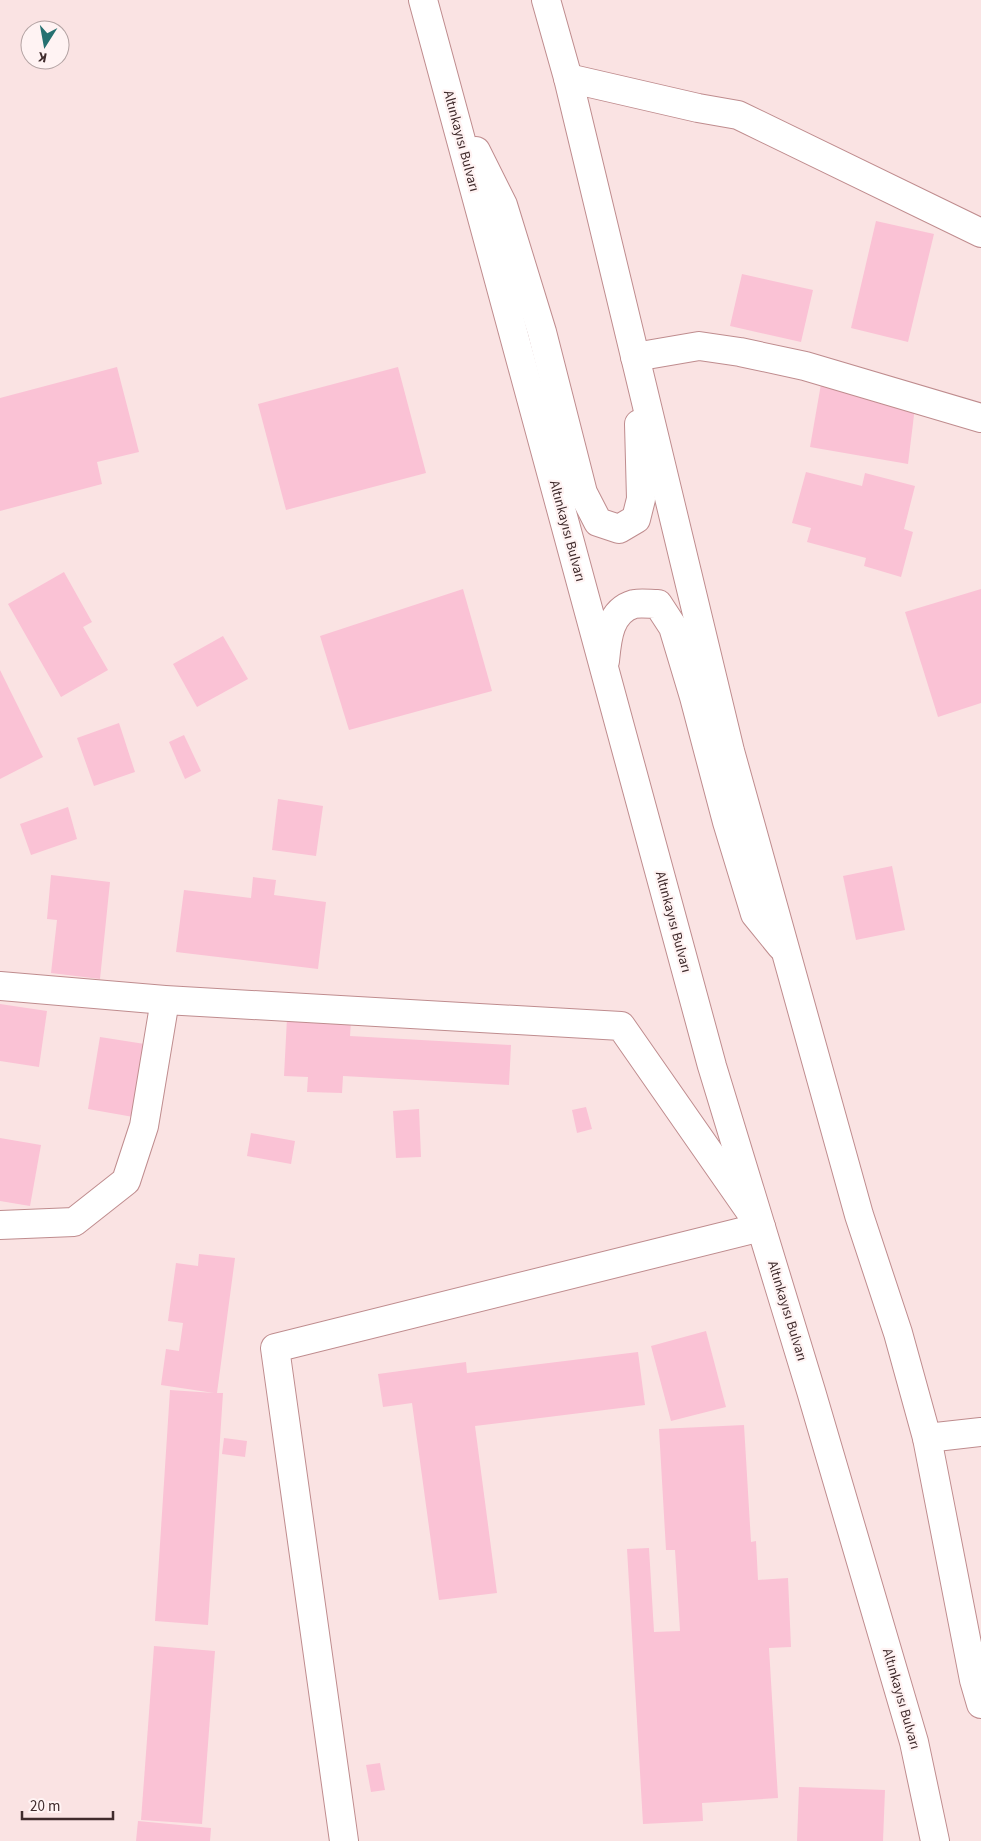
<svg xmlns="http://www.w3.org/2000/svg" width="981" height="1841" font-family="'Source Sans 3',sans-serif">
<style>
.building{fill:#fac2d5}
.lines{fill:none;stroke-linecap:round;stroke-linejoin:round}
.minor-casing{stroke:#bf8c8e;stroke-width:30}
.major-casing{stroke:#bf8c8e;stroke-width:30}
.minor{stroke:#fff;stroke-width:28}
.major{stroke:#fff;stroke-width:28}
.labels{text-anchor:middle;dominant-baseline:central;stroke-width:4.5;stroke-linejoin:round;paint-order:stroke}
.street-label{font-size:14px;fill:#402b2c;stroke:#fff3f3}
</style>
<rect width="100%" height="100%" fill="#fae3e3"/>
<!-- building -->
<g class="building">
<path d="M876 221 934 234 908 342 851 328Z"/>
<path d="M742 274 813 290 801 342 730 326Z"/>
<path d="M117 367 139 452 97 462 102 484 0 511V398Z"/>
<path d="M398 367 426 473 286 510 258 404Z"/>
<path d="M821 384 915 407 908 464 810 447Z"/>
<path d="M806 472 862 486 865 473 915 486 904 529 913 532 901 577 864 566 866 558 807 542 811 528 792 523Z"/>
<path d="M64 572 92 622 83 627 108 670 61 697 8 604Z"/>
<path d="M463 589 492 691 349 730 320 636Z"/>
<path d="M981 589V703L938 717 905 612Z"/>
<path d="M223 636 248 679 197 707 173 664Z"/>
<path d="M0 670 43 757 0 779Z"/>
<path d="M119 723 135 772 94 786 77 738Z"/>
<path d="M184 735 201 771 185 779 169 742Z"/>
<path d="M278 799 323 806 316 856 272 850Z"/>
<path d="M68 807 77 839 31 855 20 824Z"/>
<path d="M892 866 905 930 856 940 843 876Z"/>
<path d="M51 875 110 882 100 979 51 973 57 920 47 919Z"/>
<path d="M253 877 276 880 274 895 326 902 318 969 176 952 184 890 251 898Z"/>
<path d="M0 1004 47 1011 39 1067 0 1061Z"/>
<path d="M287 1018 351 1021 350 1036 511 1045 509 1085 343 1076 342 1093 307 1092 308 1077 284 1076Z"/>
<path d="M100 1037 151 1045 139 1118 88 1109Z"/>
<path d="M586 1107 592 1129 577 1133 572 1110Z"/>
<path d="M419 1109 421 1157 396 1158 393 1111Z"/>
<path d="M251 1133 295 1141 291 1164 247 1156Z"/>
<path d="M0 1138 41 1145 30 1206 0 1201Z"/>
<path d="M199 1254 235 1258 217 1393H223L208 1625 155 1621 170 1390 214 1393 161 1385 166 1349 179 1351 183 1323 168 1321 176 1263 198 1266Z"/>
<path d="M706 1331 726 1407 671 1421 651 1346Z"/>
<path d="M638 1352 645 1405 475 1426 497 1593 439 1600 412 1403 383 1407 378 1374 466 1362 467 1373Z"/>
<path d="M744 1425 751 1542 756 1541 758 1580 788 1578 791 1647 769 1648 778 1798 702 1803 703 1821 643 1824 627 1549 649 1548 654 1632 680 1631 675 1550H666L659 1429Z"/>
<path d="M224 1438 247 1441 245 1457 222 1454Z"/>
<path d="M154 1646 215 1651 202 1824 141 1820Z"/>
<path d="M380 1763 385 1790 371 1792 366 1765Z"/>
<path d="M799 1787 885 1790 883 1841H797Z"/>
<path d="M138 1821 211 1828 210 1841H136Z"/>
</g>
<g class="lines">
<defs>
<g id="minor">
<path d="M568 78 698 108 738 115 981 233"/>
<path d="M635 357 699 346 740 352 805 366 981 418"/>
<path d="M0 986 165 1000 621 1026 761 1227 275 1348 344 1841"/>
<path d="M0 1225 74 1222 126 1181 144 1126 165 1000"/>
<path d="M927 1438 981 1432"/>
</g>
<g id="major">
<path d="M423 0 712 1066 811 1391 914 1742 935 1841"/>
<path d="M546 0 568 78 730 751 859 1215 898 1333 927 1438 974 1680 981 1704"/>
<path d="M476 151 503 205 542 332 583 493 598 522 619 529 636 519 641 499 639 424"/>
<path d="M605 661C607 640 609 611 634 604 641 603 651 604 658 604L673 627 694 697 727 822 755 914 781 946"/>
</g>
</defs>
<!-- minor casing -->
<use href="#minor" class="minor-casing"/>
<!-- major casing -->
<use href="#major" class="major-casing"/>
<!-- minor -->
<use href="#minor" class="minor"/>
<!-- major -->
<use href="#major" class="major"/>
</g>
<g class="labels">
<!-- street labels -->
<g class="street-label">
<text transform="translate(461 141) rotate(75)">Altınkayısı Bulvarı</text>
<text transform="translate(567 531) rotate(75)">Altınkayısı Bulvarı</text>
<text transform="translate(673 922) rotate(75)">Altınkayısı Bulvarı</text>
<text transform="translate(787 1311) rotate(73)">Altınkayısı Bulvarı</text>
<text transform="translate(901 1699) rotate(74)">Altınkayısı Bulvarı</text>
</g>
</g>
<!-- north arrow -->
<g transform="translate(45 45) rotate(191)"><circle r="24" fill="#fff3f3" stroke="#b3a3a3"/>
<path d="M0-4L9 19L0 12L-9 19Z" fill="#267171"/>
<text y="-8" font-size="14" font-weight="bold" text-anchor="middle" fill="#402b2c">K</text>
</g>
<!-- scale -->
<path d="M22 1811v8h91v-8" fill="none" stroke="#402b2c" stroke-width="2.5"/>
<text x="30" y="1811" font-size="15" fill="#402b2c" stroke="#fff3f3" stroke-width="4" paint-order="stroke">20 m</text>
</svg>
